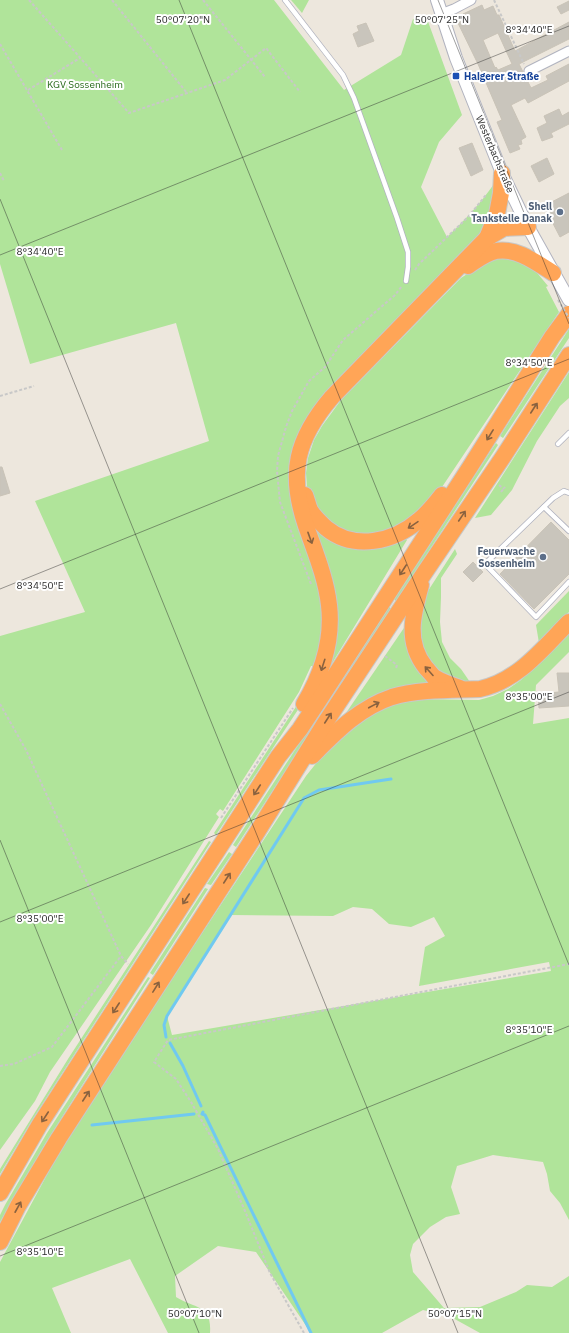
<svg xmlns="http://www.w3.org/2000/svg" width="569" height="1333" font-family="'IBM Plex Sans',sans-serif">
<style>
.green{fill:#b0e49a;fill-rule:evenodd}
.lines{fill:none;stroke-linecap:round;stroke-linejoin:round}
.stream{stroke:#70c9f0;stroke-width:3}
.building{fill:#c9c5bc;stroke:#c9c3b7;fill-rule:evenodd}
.lane-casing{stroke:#b1b3bf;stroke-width:6}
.street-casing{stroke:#b1b3bf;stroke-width:11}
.secondary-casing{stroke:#b1b3bf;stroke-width:14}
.highway-casing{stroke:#c8c8c8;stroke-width:18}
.path{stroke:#c8c8c8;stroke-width:2;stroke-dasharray:3 2;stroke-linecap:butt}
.lane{stroke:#fff;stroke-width:4.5}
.street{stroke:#fff;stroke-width:9}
.secondary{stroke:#fff;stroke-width:12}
.highway{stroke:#ffa557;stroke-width:16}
.path-bridge{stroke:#c8c8c8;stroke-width:2;stroke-dasharray:3 2;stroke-linecap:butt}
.oneway{stroke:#8a623f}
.ticks{fill:none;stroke:#2b2b2b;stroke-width:1;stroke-opacity:0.45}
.transit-dot{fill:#1a4fb4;stroke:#fff;stroke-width:1.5}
.service-dot{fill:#5c6f8a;stroke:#fff;stroke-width:1.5}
.labels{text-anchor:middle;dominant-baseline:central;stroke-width:4;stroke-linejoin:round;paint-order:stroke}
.transit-label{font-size:10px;font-weight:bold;fill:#164399;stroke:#fff;text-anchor:start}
.park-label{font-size:10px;fill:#286a1a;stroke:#fff}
.street-label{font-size:10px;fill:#2b2b2b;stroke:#fff}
.service-label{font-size:10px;font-weight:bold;fill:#4e5e75;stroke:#fff;text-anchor:end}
.ticks-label{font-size:10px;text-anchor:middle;fill:#2b2b2b;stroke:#fff;stroke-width:4;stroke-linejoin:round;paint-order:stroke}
</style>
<rect width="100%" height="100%" fill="#ede7dd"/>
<!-- green -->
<g class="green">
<path d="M0 0H274L344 90 401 55 413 19 426 16 462 115 439 142 421 187 447 237C464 221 480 204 494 184 498 207 492 219 479 238 442 279 402 318 364 358 343 380 320 401 305 427 303 432 300 436 298 441 285 485 299 520 313 561 315 570 319 579 321 587 330 631 322 663 303 702L216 835 214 833 299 702 314 672 320 646 313 666H311L299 692 223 811 220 809 216 814 219 817 151 925 50 1072 35 1101 0 1150V636L85 612 35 501 209 441 176 323 30 364 0 264Z"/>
<path d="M291 0H309L302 13Z"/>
<path d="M508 257 533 268 548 286 546 287 559 312 436 496 414 517 378 535 347 533 324 520 310 498 307 487 306 473 308 458 314 440 322 426 341 400 461 278 490 259Z"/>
<path d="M569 329V338L503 438 500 436Z"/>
<path d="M569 372V398L560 406 537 441 512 490 491 515 475 518Z"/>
<path d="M496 443 498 445 396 601 394 599Z"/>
<path d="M313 521 326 535 405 538 407 540 331 665Z"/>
<path d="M455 549 457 554 441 578V597L440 622 442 642 450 658 461 669 472 685 455 681 431 667 419 639V620L426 594Z"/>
<path d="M569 591V612L539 643 536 625Z"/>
<path d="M389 606 391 609 236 847 233 845Z"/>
<path d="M408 622 440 686 350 714 346 713Z"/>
<path d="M569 631V652L536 685 533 724 569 718V1220L560 1203 550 1191 547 1174 543 1162 493 1155 457 1166 451 1187 460 1214 446 1217 430 1227 413 1244 410 1255 413 1272 444 1308 480 1307 516 1292 527 1285 552 1287 569 1276V1333H480L451 1317 423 1310 382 1333H311L256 1252 218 1246 175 1276 176 1297C196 1309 212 1305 210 1333H168L130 1259 52 1288 71 1333H0V1262L48 1173 71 1134 138 1030 306 776 338 736 379 708 413 699 479 700 493 696 508 689 521 680ZM353 907 372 909 389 924 411 927 434 917 445 936 425 947 419 986 549 962 551 971 172 1035 167 1016 230 915 333 916Z"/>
<path d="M209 841 211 842 34 1117 0 1174V1169L68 1059Z"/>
<path d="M229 852 232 854 211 885 207 884Z"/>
<path d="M205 888 208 889 153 975 150 973Z"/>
<path d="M148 977 150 978 45 1144 0 1222V1215L5 1205 47 1133Z"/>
</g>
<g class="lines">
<!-- stream -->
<g class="stream">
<path d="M166 1037 164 1025 167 1016 304 798 319 790 391 779"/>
<path d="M170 1043 183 1066 201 1106"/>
<path d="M203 1112 202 1114 205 1115 311 1333"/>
<path d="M92 1125 194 1114"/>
</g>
</g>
<!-- building -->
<g class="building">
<path d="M569 1V10L561 14 557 7Z"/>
<path d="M482 5 484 10 493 6 497 15H499L515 51 569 22V39L519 64 531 88 548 80 546 76 569 64V81L528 103 525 98 511 105 526 137 521 140 522 144 518 145 520 149 510 153 497 122 502 120 478 64 458 23 466 19 463 14ZM498 33 512 64 498 70 496 67 495 68 483 40Z"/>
<path d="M366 23 374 41 358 47 353 34 359 31 357 26Z"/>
<path d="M559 109 562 116 569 112V124L551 133 553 137 542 141 537 128 547 123 544 116Z"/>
<path d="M472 143 483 170 471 176 459 148Z"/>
<path d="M547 158 554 174 539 182 531 166Z"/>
<path d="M569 193V232L560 237 544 206Z"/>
<path d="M0 467H2L10 493 0 496Z"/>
<path d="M551 522 569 540V574L534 609 500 574Z"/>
<path d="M473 562 483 572 473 582 463 572Z"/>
<path d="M557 673H569V706L539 708 538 694 559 692Z"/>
</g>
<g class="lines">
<defs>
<g id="lane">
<path d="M285 0 343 75 354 98 397 218 408 252V267L406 281"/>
<path d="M558 444 569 433"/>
<path d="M569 493 564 491 553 498 485 564 536 617 569 582"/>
<path d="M544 507 569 531"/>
</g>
<g id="street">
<path d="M441 14 454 9 471 0"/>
<path d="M529 71 569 51"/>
</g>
<path id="secondary" d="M437 0 456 58 502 173 528 227 569 300"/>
<g id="highway">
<path d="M487 238 497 214 501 193 502 173"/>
<path d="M468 266C477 260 486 253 496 251 516 247 537 263 553 273"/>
<path d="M305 495C307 500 308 505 310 510 314 517 321 523 326 528 354 551 394 542 419 520 428 513 435 504 442 495"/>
<path d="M421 585C413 614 405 642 426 668 429 671 431 674 434 677 442 682 451 685 460 688"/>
<path d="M304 704C322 674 333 640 329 605 326 578 315 552 306 526 288 473 296 439 332 397L487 238 504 228 528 227"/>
<path d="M312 756C336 732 359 708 392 697 418 689 453 690 480 689 518 681 543 648 569 622"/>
<path d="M0 1193 40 1124 278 757 300 729 323 694 470 467 552 337 569 314"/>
<path d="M0 1242 18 1206 59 1138 256 834 325 723 425 572 503 457 569 355"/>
</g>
</defs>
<!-- lane casing -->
<use href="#lane" class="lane-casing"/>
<!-- street casing -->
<use href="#street" class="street-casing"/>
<!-- secondary casing -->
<use href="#secondary" class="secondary-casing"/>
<!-- highway casing -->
<use href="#highway" class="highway-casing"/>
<!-- path -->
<g class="path">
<path d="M29 0 129 113 225 80 266 48 300 92"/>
<path d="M112 0 187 93"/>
<path d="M203 0 265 77"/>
<path d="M494 0 524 64"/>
<path d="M0 44 62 150"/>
<path d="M28 90 80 58"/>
<path d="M0 173 4 181"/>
<path d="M415 270 419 264 468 217 486 195"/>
<path d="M0 396 34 386"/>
<path d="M499 485 504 489"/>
<path d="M501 492 505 487"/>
<path d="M311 584 280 502 277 471 278 456 286 427 292 411 309 381 325 367 343 340 395 295 402 286"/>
<path d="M385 656 397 665 396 668"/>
<path d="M0 704 26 750 121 956 128 964"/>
<path d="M221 818 293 708"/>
<path d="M0 1066 14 1064 52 1047 121 956"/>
<path d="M304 1333 270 1273 245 1211 218 1149 191 1102 176 1079 154 1062 168 1040 569 964"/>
</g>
<!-- lane -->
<use href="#lane" class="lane"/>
<!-- street -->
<use href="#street" class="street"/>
<!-- secondary -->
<use href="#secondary" class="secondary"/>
<!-- highway -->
<use href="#highway" class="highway"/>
<!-- path-bridge -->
<path class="path-bridge" d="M558 300 569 318"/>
</g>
<!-- one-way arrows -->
<defs><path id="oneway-shaft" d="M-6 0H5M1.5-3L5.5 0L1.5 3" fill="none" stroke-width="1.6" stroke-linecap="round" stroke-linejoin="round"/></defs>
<g class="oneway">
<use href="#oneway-shaft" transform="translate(534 408) rotate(-57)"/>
<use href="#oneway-shaft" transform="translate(490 435) rotate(122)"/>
<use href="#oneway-shaft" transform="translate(462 516) rotate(-56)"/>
<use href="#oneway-shaft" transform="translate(413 525) rotate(146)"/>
<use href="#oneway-shaft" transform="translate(310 538) rotate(70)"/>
<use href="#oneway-shaft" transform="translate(403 570) rotate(123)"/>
<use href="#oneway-shaft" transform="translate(323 665) rotate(108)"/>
<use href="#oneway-shaft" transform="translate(429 671) rotate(-132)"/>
<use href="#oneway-shaft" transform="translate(374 705) rotate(-28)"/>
<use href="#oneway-shaft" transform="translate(328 718) rotate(-57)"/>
<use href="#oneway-shaft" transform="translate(257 790) rotate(123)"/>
<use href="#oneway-shaft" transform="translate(227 878) rotate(-57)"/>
<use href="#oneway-shaft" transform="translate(186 899) rotate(123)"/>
<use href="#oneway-shaft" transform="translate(156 987) rotate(-58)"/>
<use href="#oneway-shaft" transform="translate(116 1008) rotate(123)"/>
<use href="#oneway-shaft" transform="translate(86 1096) rotate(-57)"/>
<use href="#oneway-shaft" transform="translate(45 1117) rotate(123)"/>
<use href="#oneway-shaft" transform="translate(18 1207) rotate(-61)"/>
</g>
<!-- ticks -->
<path class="ticks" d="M179 0 569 965M438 0 569 324M0 199 458 1333M0 255 569 26M0 589 569 359M0 840 199 1333M0 922 569 692M0 1256 569 1026"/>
<!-- markers -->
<rect class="transit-dot" x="452" y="72" width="8" height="8" rx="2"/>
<g class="service-dot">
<circle cx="560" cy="212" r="4"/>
<circle cx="543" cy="557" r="4"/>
</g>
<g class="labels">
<!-- transit labels -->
<g class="transit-label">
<text x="464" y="76">Haigerer Straße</text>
</g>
<!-- park labels -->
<g class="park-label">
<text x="85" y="84">KGV Sossenheim</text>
</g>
<!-- street labels -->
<g class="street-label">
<text transform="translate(495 154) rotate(67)">Westerbachstraße</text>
</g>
<!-- service labels -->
<g class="service-label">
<text x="552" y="206">Shell<tspan x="552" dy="12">Tankstelle Danak</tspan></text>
<text x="535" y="551">Feuerwache<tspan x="535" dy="12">Sossenheim</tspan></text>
</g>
</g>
<g class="ticks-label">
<text x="183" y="23">50°07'20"N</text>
<text x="442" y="23">50°07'25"N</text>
<text x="529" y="33">8°34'40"E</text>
<text x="40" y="255">8°34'40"E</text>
<text x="529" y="366">8°34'50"E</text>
<text x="40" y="589">8°34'50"E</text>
<text x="529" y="700">8°35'00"E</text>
<text x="40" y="922">8°35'00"E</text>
<text x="529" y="1033">8°35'10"E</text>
<text x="40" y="1255">8°35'10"E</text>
<text x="195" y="1317">50°07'10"N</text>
<text x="455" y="1317">50°07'15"N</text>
</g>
</svg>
